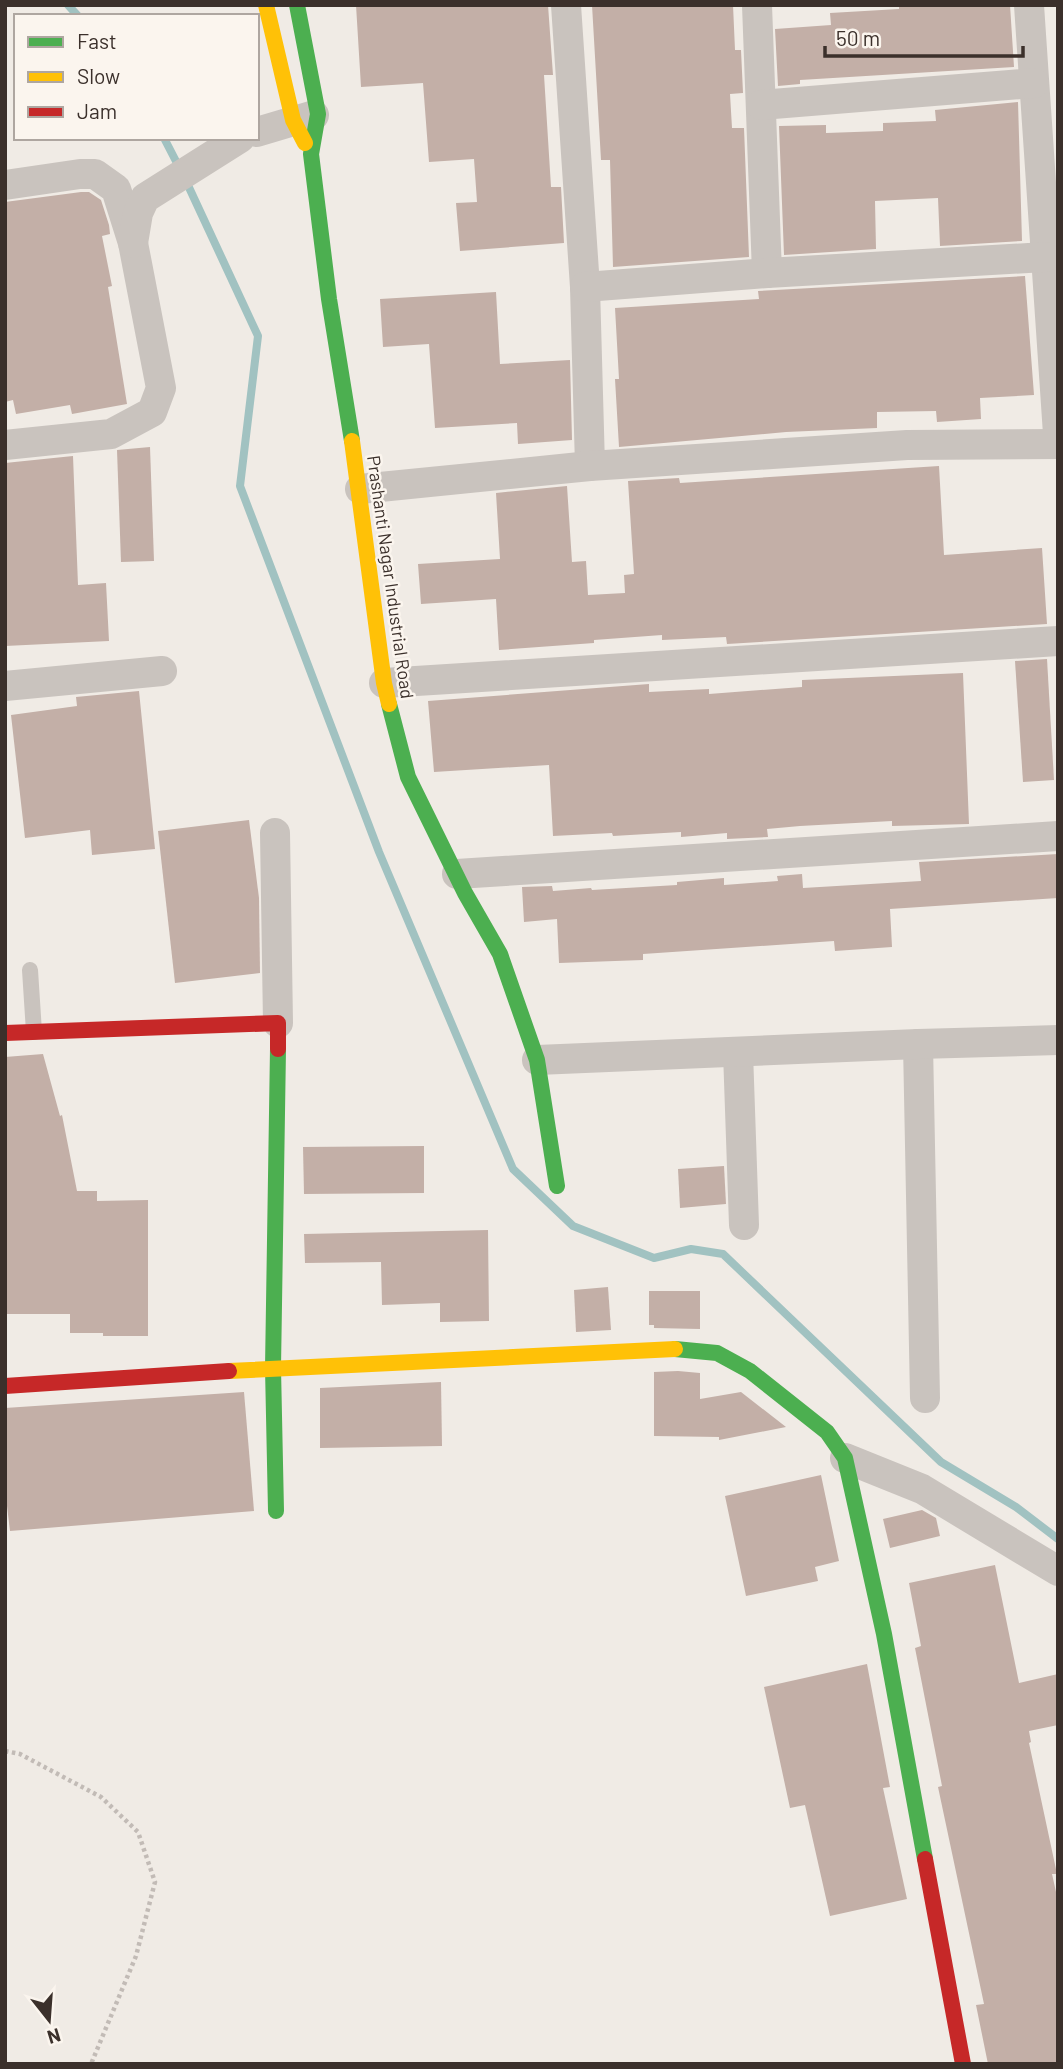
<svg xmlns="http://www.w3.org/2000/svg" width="1063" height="2069" font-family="Barlow,sans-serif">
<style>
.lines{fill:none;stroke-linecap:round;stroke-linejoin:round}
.stream{stroke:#a1c2c1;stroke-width:8}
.building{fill:#c3afa7}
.path{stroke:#c2bbb6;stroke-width:4.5;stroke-dasharray:3.5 3.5;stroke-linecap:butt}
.lane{stroke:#c9c3be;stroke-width:16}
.street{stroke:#c9c3be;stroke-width:30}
.fast{stroke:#4caf50;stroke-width:16}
.slow{stroke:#ffc107;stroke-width:16}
.jam{stroke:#c62828;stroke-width:16}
.labels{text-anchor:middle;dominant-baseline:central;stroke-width:5;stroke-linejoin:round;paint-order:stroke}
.street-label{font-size:18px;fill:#3b302b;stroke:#fbf5ee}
</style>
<rect width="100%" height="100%" fill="#f0ebe5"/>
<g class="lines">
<!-- stream -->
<g class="stream">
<path d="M68 5 78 16"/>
<path d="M164 138 180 169"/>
<path d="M186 181 258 336 240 486 379 852 513 1169 573 1226 654 1258 691 1249 723 1254 941 1462 1016 1507 1058 1539"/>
</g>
</g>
<!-- building -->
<g class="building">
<path d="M356 5H548L553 75H544L551 187H561L564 243 460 251 456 203 477 202 474 159 429 162 423 83 361 87Z"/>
<path d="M592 5H733L735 50H741L743 93 730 94 732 128H744L749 257 613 267 610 160H601Z"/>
<path d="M899 5H1010L1014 67 800 80V84L778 86 775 29 831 25 830 13 899 9Z"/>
<path d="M1018 102 1022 241 940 246 938 198 875 201 876 249 784 255 779 126 826 125V133L883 131V123L936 121 935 110Z"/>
<path d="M81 192H89L101 200 109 225 110 234 102 236 112 286 108 287 127 404 72 414 70 405 16 414 13 400 5 402V202Z"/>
<path d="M1025 276 1034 395 980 398 981 419 937 422 936 411 877 412V428L786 432 619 447 615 379H619L615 308 759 299 758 291Z"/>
<path d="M496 292 500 364 570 360 572 440 518 444 517 423 435 428 429 344 383 347 380 299Z"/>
<path d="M150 447 154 561 121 562 117 450Z"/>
<path d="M73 456 78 585 106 583 109 641 5 646V463Z"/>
<path d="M939 466 944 555 1042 548 1047 624 727 644 726 637 662 640V635L594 640V643L499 650 496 599 421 604 418 564 500 559 496 493 567 486 572 562 586 561 588 595 625 593 624 575 634 574 628 481 679 478 680 483Z"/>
<path d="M1047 659 1054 780 1023 782 1015 661Z"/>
<path d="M963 673 969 824 892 826V821L800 826 767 829 768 837 727 839V833L681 837V832L613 836 612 833 553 836 549 765 434 772 428 701 649 684V692L709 689V694L802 687V680Z"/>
<path d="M139 691 155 849 92 855 90 830 25 838 11 715 77 706 76 697Z"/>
<path d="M249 820 259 898 260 973 175 983 158 831Z"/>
<path d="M1058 854V898L890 909 892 947 835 951 834 941 643 954V960L559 963 557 919 524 922 522 887 552 886 553 891 591 888 592 890 677 885V882L724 878V885L778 881 777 876 802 874 803 888 921 881 919 862Z"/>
<path d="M43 1054 60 1116 62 1115 77 1191H97V1201L148 1200V1336H103V1333H70V1314H5V1057Z"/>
<path d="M424 1146V1193L304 1194 303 1147Z"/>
<path d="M724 1166 726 1204 680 1208 678 1169Z"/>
<path d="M488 1230 489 1321 440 1322V1303L382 1305 381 1262 305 1263 304 1234Z"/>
<path d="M608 1287 611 1330 576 1332 574 1290Z"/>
<path d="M649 1291H700V1329L654 1328V1325H649Z"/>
<path d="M678 1371 700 1373V1399L741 1392 786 1427 719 1440V1437L654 1436V1372Z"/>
<path d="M441 1382 442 1446 320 1448V1388Z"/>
<path d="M244 1392 254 1511 10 1531 5 1489V1408Z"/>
<path d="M821 1475 839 1561 815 1567 818 1581 746 1596 725 1496Z"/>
<path d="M922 1510 936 1518 940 1536 890 1548 883 1519Z"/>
<path d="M995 1565 1019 1683 1058 1674V1725L1029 1731 1031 1742 1029 1743 1057 1874H1052L1058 1901V2064H988L976 2005 984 2004 938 1787 942 1786 915 1648 921 1646 909 1583Z"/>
<path d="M867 1664 890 1787 883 1788 907 1899 830 1916 805 1805 790 1808 764 1687Z"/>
</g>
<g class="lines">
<!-- path -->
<path class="path" d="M5 1751 20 1754 101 1797 138 1832 155 1882 136 1956 91 2064"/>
<!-- lane -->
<path class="lane" d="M30 970 34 1032"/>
<!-- street -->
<g class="street">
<path d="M566 5 585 287 590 466"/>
<path d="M757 5 767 273"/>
<path d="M1029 5 1058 434"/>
<path d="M761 105 1034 83"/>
<path d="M257 132 314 115"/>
<path d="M5 185 80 174H95L116 189 133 243 161 388 152 412 111 434 5 445"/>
<path d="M133 243 138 213 145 198 240 138"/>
<path d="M585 287 767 273 1045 257"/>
<path d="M360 489 590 466 907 445 1058 444"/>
<path d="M384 683 1058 641"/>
<path d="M5 686 162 671"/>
<path d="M275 833 278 1023"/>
<path d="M457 874 1058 836"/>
<path d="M918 1044 925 1398"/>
<path d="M738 1052 744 1225"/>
<path d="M537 1060 918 1044 1058 1040"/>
<path d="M845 1458 922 1489 1058 1571"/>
</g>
<!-- fast -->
<g class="fast">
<path d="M297 5 318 114 311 154 329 299 352 441"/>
<path d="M389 704 408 777 465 893 500 954 537 1060 557 1186"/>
<path d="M675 1349 717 1353 750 1371 827 1432 845 1458 884 1634 925 1859"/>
<path d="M276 1511 273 1368 278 1049"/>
</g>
<!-- slow -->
<g class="slow">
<path d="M266 5 293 120 305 143"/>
<path d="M352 441 384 683 389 704"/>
<path d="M229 1371 675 1349"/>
</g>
<!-- jam -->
<g class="jam">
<path d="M5 1033 278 1023V1049"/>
<path d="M5 1386 229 1371"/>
<path d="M925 1859 963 2064"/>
</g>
</g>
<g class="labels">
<!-- street labels -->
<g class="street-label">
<text transform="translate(391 577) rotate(82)">Prashanti Nagar Industrial Road</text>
</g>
</g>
<!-- border -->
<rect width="1063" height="2069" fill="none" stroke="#3b302b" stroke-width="14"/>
<!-- legend -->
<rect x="14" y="14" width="245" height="126" fill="#fbf5ee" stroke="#aea6a0" stroke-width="2"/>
<rect x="28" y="37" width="35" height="10" fill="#4caf50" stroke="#aea6a0" stroke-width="2"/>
<text x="77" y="49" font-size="21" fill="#3b302b">Fast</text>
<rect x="28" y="72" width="35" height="10" fill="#ffc107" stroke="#aea6a0" stroke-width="2"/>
<text x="77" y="84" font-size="21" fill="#3b302b">Slow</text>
<rect x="28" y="107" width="35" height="10" fill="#c62828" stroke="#aea6a0" stroke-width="2"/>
<text x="77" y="119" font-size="21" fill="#3b302b">Jam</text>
<!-- north arrow -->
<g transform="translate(49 2020) rotate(163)" stroke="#fbf5ee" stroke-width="5" paint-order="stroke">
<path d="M0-5L12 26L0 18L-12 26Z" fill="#3b302b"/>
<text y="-10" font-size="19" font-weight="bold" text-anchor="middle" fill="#3b302b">N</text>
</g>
<!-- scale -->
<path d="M825 46v10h198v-10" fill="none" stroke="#3b302b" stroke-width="3.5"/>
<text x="836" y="46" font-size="21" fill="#3b302b" stroke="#fbf5ee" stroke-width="5" paint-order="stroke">50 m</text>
</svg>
